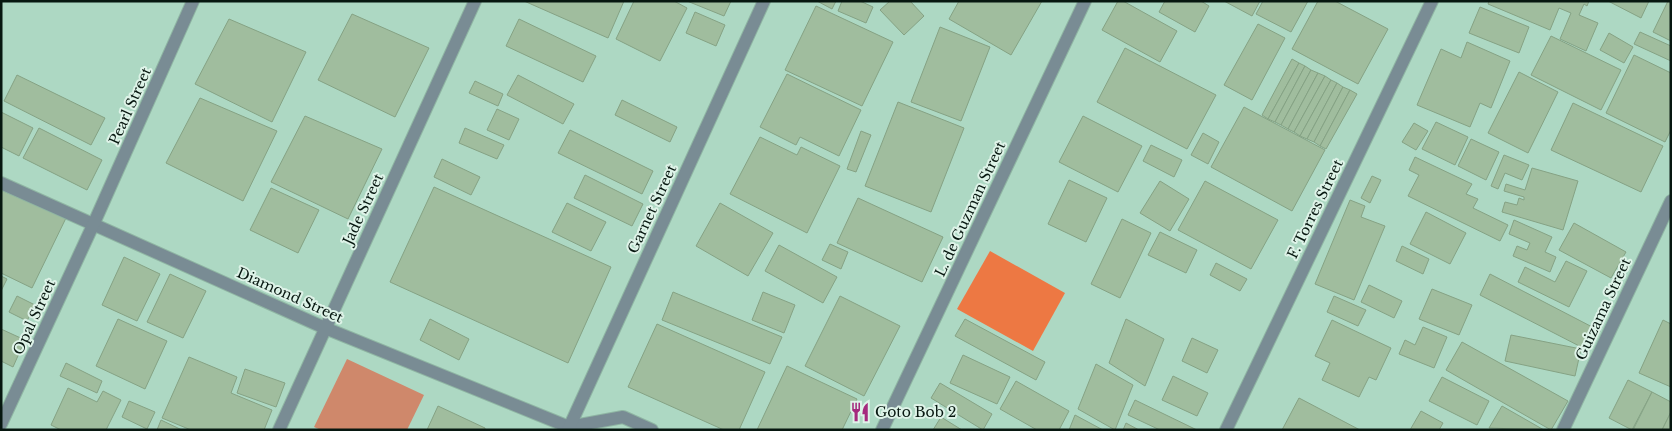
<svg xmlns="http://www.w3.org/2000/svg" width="1672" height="431" font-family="'Libre Baskerville',serif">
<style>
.green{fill:#cf886b}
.forest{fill:#ed7843}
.building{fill:#a0bd9e;stroke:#85a284}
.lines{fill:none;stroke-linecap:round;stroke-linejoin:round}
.minor-casing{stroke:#8fb5a3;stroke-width:14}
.minor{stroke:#798c94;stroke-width:12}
.labels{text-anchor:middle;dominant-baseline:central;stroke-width:4;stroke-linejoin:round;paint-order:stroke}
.street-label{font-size:14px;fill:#071710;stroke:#def3e8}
.poi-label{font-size:14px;fill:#071710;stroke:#def3e8;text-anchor:start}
</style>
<rect width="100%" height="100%" fill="#add8c3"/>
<!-- green -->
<path class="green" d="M347 359 424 395 407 430H321L314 427Z"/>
<!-- forest -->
<path class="forest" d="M990 251 1065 293 1033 351 957 309Z"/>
<!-- building -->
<g class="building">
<path d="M524 1H624L608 38Z"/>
<path d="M634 1H674L687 8 660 61 616 39Z"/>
<path d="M687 1H731L724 16Z"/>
<path d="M817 1H836L832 9Z"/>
<path d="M842 1H860L873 7 866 23 838 11Z"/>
<path d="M890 1H910L924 16 904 35 880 10Z"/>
<path d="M959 1H1042L1011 55 949 19Z"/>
<path d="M1118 1H1123L1177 31 1160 62 1102 30Z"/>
<path d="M1165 1H1201L1209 6 1195 32 1159 12Z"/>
<path d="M1224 1H1260L1252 16Z"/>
<path d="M1263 1H1308L1291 32 1256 14Z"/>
<path d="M1318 1H1335L1388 29 1358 84 1292 49Z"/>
<path d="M1489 1H1589L1587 6 1584 4 1579 15 1598 23 1586 51 1560 39 1571 13 1559 8 1550 30 1488 4Z"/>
<path d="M1608 1H1649L1641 18Z"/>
<path d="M1668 1H1671V41L1653 32Z"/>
<path d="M816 6 893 42 862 106 785 70Z"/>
<path d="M1480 7 1529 27 1519 53 1469 33Z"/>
<path d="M695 12 725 25 716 46 686 33Z"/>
<path d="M352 14 429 48 395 117 318 80Z"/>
<path d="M229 19 306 52 272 122 195 84Z"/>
<path d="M519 19 596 56 583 82 506 46Z"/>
<path d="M1258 24 1285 38 1252 100 1224 85Z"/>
<path d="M940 27 990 47 961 121 911 102Z"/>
<path d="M1640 32 1671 46V61L1634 44Z"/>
<path d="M1609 33 1633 47 1624 63 1600 50Z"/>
<path d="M1551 36 1621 70 1601 110 1531 75Z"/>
<path d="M1467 42 1510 61 1491 108 1480 103 1470 127 1417 105 1441 49 1461 58Z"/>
<path d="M1125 48 1216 95 1187 149 1097 102Z"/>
<path d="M1634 55 1671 73V130L1665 142 1606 113Z"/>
<path d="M1292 59 1299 63 1268 119 1262 115Z"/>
<path d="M1299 63 1305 66 1275 122 1268 119Z"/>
<path d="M1305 66 1311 70 1281 125 1275 122Z"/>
<path d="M1311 70 1318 73 1288 129 1281 125Z"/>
<path d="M1519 72 1558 92 1528 153 1488 133Z"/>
<path d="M1318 73 1325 76 1294 132 1288 129Z"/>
<path d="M787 74 861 110 839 156 800 137 796 145 760 127Z"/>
<path d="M17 75 105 118 91 145 4 101Z"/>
<path d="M518 75 574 104 563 124 507 95Z"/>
<path d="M1325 76 1331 80 1300 136 1294 132Z"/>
<path d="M1331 80 1337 83 1307 139 1300 136Z"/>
<path d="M475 81 503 94 498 106 469 93Z"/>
<path d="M1337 83 1343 87 1314 142 1307 139Z"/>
<path d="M1343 87 1350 90 1320 146 1314 142Z"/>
<path d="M1350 90 1357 94 1326 149 1320 146Z"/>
<path d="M200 98 277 131 243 201 166 163Z"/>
<path d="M622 100 677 127 670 142 615 115Z"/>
<path d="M898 102 964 128 931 212 865 186Z"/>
<path d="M1573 103 1663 146 1641 192 1551 150Z"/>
<path d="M1244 107 1325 150 1292 211 1211 167Z"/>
<path d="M497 109 519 119 509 140 487 130Z"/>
<path d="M1 112 33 128 19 156 1 147Z"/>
<path d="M305 116 382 149 348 219 271 182Z"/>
<path d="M1083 116 1142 146 1118 192 1059 162Z"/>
<path d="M1436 122 1468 137 1455 165 1422 149Z"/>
<path d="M1414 123 1428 131 1416 150 1402 142Z"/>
<path d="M39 128 102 160 87 190 23 158Z"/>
<path d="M465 128 504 145 497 159 459 143Z"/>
<path d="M570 130 653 171 642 194 558 153Z"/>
<path d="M861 131 871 135 856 172 847 169Z"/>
<path d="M1203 133 1219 142 1208 164 1191 155Z"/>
<path d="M760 137 797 155 801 147 840 166 807 233 730 194Z"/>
<path d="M1471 139 1499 152 1486 180 1458 166Z"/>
<path d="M1151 145 1182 160 1174 177 1143 161Z"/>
<path d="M1504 155 1529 165 1522 180 1505 173 1498 189 1491 186Z"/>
<path d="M1415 157 1472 184 1466 194 1478 199 1473 208 1508 225 1500 241 1408 196 1419 175 1409 170Z"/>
<path d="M442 159 480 177 471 195 434 177Z"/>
<path d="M1532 168 1578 181 1563 230 1502 212 1505 202 1517 205 1519 198 1524 200V197L1504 191 1506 184 1525 190Z"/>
<path d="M585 175 643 204 632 226 574 198Z"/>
<path d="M1372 176 1381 180 1370 203 1361 198Z"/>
<path d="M1069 180 1107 198 1086 242 1048 224Z"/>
<path d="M1160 181 1189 199 1170 231 1140 213Z"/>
<path d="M1205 181 1278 220 1251 269 1178 230Z"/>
<path d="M434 187 611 267 568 363 390 282Z"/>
<path d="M271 188 319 210 298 253 250 230Z"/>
<path d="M1 190 66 218 32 288 1 273Z"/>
<path d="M858 198 943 237 922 282 837 243Z"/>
<path d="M1350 200 1365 206 1361 217 1385 226 1354 300 1315 284Z"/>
<path d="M567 203 606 222 591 251 552 232Z"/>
<path d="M720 203 773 233 748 276 696 246Z"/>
<path d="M1426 212 1466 233 1450 264 1410 244Z"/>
<path d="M1122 219 1151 233 1120 298 1091 284Z"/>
<path d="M1514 220 1552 237 1545 252 1556 257 1550 272 1513 256 1517 246 1527 250 1530 243 1509 234Z"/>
<path d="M1574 223 1626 252 1611 278 1559 250Z"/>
<path d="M1160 232 1197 250 1186 273 1148 255Z"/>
<path d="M830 244 848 252 841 269 822 260Z"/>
<path d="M779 245 837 277 823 303 765 271Z"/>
<path d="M1402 246 1429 259 1423 274 1396 261Z"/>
<path d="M124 257 160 274 137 321 102 305Z"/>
<path d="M1566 261 1587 271 1569 307 1518 282 1525 267 1555 282Z"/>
<path d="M1216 263 1247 279 1240 291 1210 275Z"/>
<path d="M170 274 206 291 183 338 147 322Z"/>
<path d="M1490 274 1600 331 1589 351 1480 295Z"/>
<path d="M1 276 7 279 1 291Z"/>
<path d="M1369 285 1402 301 1394 318 1361 302Z"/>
<path d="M1432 289 1472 305 1459 335 1419 319Z"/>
<path d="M673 292 782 337 770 364 662 320Z"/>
<path d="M763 292 795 305 784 333 752 320Z"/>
<path d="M17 296 35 305 27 321 9 312Z"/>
<path d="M840 296 900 326 864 396 805 366Z"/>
<path d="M1334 296 1366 310 1358 326 1327 312Z"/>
<path d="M118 319 167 341 145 389 96 366Z"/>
<path d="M430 319 469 339 459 360 420 340Z"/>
<path d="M965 319 1045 362 1036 380 955 336Z"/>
<path d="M1126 319 1164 339 1145 386 1109 363Z"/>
<path d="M1332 320 1391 348 1376 380 1369 377 1359 397 1322 380 1330 363 1315 356Z"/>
<path d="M1663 320 1671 324V387L1639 373Z"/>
<path d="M657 324 765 372 739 430H724L628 387Z"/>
<path d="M1423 327 1447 337 1434 368 1399 354 1405 340 1415 345Z"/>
<path d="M1 329 25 340 13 367 1 361Z"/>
<path d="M1511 335 1581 349 1575 376 1505 361Z"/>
<path d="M1192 338 1218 350 1207 373 1182 361Z"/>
<path d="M1462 342 1568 401 1551 430 1446 370Z"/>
<path d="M963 355 1010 377 997 404 950 383Z"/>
<path d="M189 357 237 377 231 393 272 410 264 430H191L162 418Z"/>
<path d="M66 363 102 381 97 393 60 376Z"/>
<path d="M1096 364 1133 385 1115 430 1078 409Z"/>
<path d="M787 366 857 399 842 430H757Z"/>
<path d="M245 369 285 383 276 407 237 393Z"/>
<path d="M1173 376 1208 393 1197 416 1162 400Z"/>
<path d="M1442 377 1489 401 1477 425 1429 401Z"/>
<path d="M1628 380 1652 392 1632 430 1609 418Z"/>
<path d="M1016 381 1069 411 1059 430H1037L1000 409Z"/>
<path d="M940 383 992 414 983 430 931 398Z"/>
<path d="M68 388 97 402 103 391 121 400 106 430H61L51 425Z"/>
<path d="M1652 392 1671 402V412L1662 430H1633Z"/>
<path d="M1299 398 1360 430H1282Z"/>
<path d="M1135 400 1197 430H1160L1128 415Z"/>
<path d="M129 401 155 412 147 429 122 417Z"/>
<path d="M438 406 485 428V430H427Z"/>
<path d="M1502 406 1544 430 1489 428Z"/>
<path d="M1421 411 1443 423 1439 430H1410Z"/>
<path d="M1671 412V430H1662Z"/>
<path d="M1075 415 1103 430H1069Z"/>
<path d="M941 417 962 430H933Z"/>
<path d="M161 420 182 430H157Z"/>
<path d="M1126 423 1139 430H1123Z"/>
</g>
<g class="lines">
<defs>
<g id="minor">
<path d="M1 183 325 328 569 427 623 417 652 430"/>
<path d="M1 424 94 223 193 1"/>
<path d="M279 430 475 1"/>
<path d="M568 430 764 1"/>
<path d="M882 430 1085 1"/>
<path d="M1226 430 1432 1"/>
<path d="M1563 430 1671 201"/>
</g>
</defs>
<!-- minor casing -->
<use href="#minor" class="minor-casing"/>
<!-- minor -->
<use href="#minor" class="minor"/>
</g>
<!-- icons -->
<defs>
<symbol id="restaurant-bare" viewBox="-9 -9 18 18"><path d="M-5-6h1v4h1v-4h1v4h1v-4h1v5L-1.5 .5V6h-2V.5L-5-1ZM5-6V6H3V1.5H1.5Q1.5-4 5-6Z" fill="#a52a7e" stroke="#def3e8" stroke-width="2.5" paint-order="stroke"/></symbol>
</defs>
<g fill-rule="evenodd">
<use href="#restaurant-bare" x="846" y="398" width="28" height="28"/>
</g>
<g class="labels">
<!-- street labels -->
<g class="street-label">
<text transform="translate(130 106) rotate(-66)">Pearl Street</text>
<text transform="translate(363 209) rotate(-65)">Jade Street</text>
<text transform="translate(652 209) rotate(-65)">Garnet Street</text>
<text transform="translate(970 209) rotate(-65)">L. de Guzman Street</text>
<text transform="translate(1315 209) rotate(-64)">F. Torres Street</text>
<text transform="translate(290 295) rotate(24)">Diamond Street</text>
<text transform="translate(1603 309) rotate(-65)">Guizama Street</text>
<text transform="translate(34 317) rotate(-65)">Opal Street</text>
</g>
<!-- poi labels -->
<g class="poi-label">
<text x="875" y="412">Goto Bob 2</text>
</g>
</g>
<!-- border -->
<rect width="1672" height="431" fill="none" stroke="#071710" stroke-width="5"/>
</svg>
